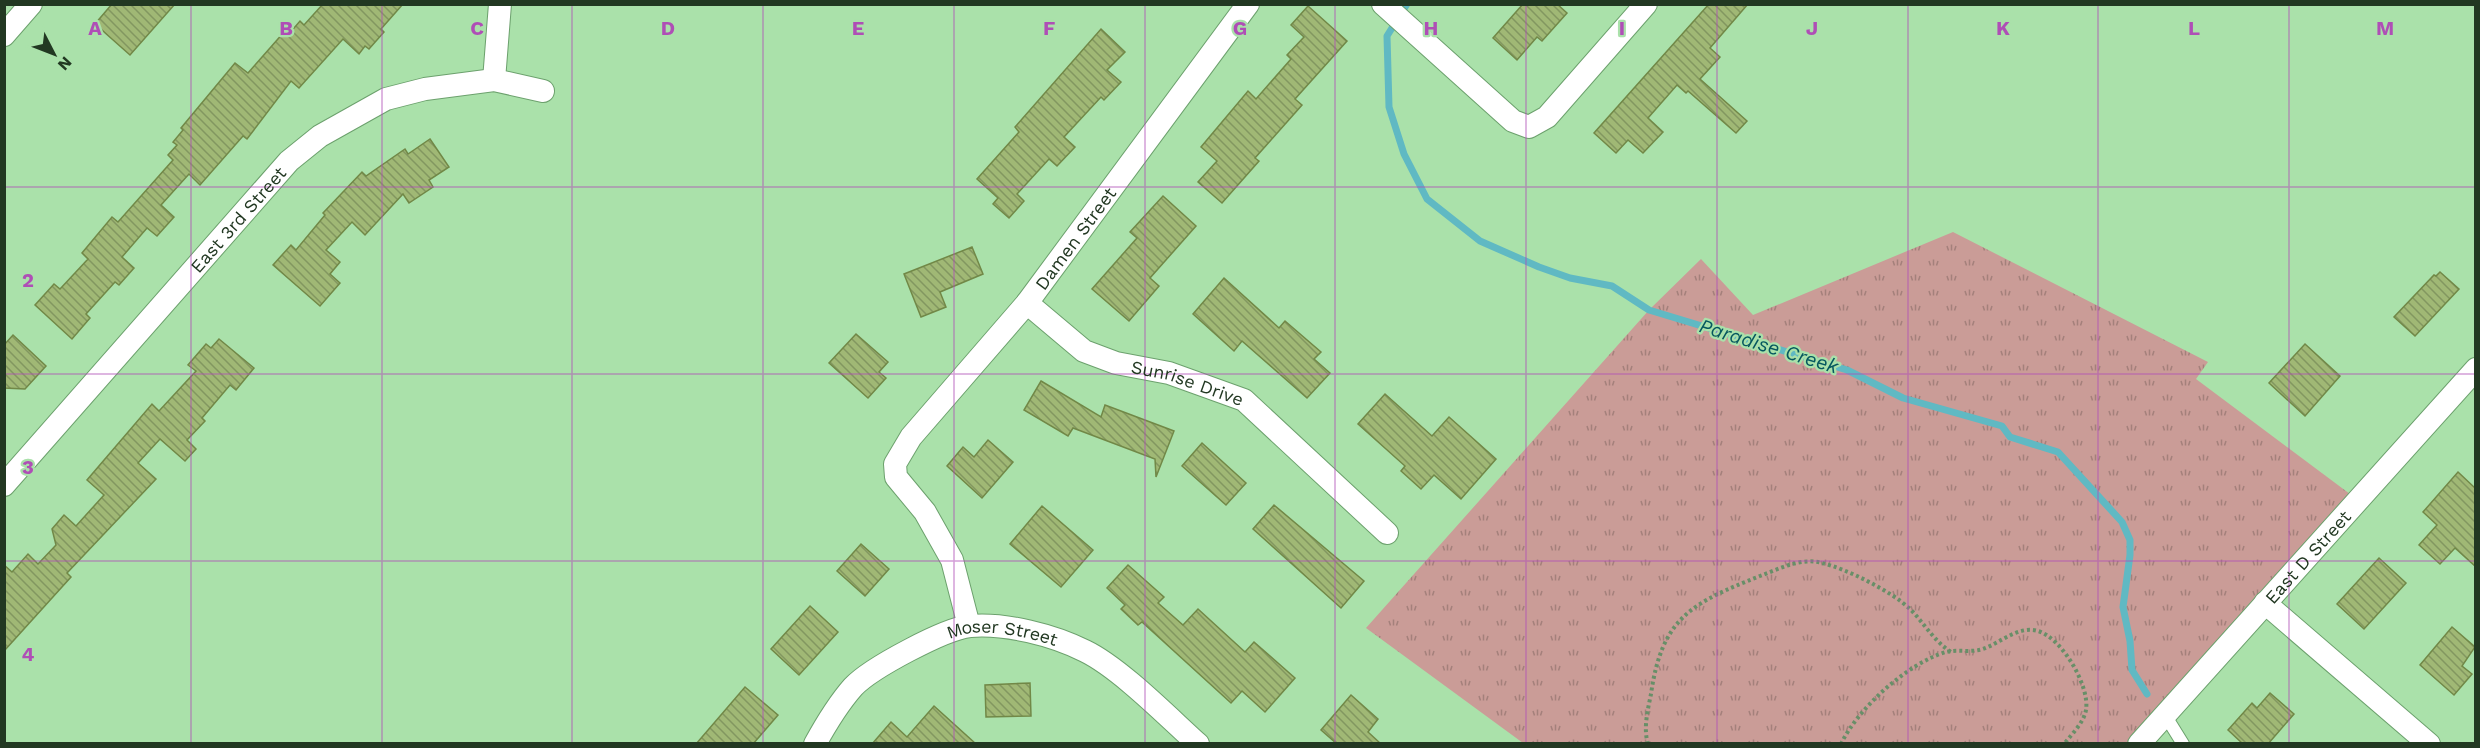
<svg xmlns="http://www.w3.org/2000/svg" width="2480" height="748" font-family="'Work Sans',sans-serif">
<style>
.grass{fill:url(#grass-tufts)}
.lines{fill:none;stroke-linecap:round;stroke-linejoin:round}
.stream{stroke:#60b9c3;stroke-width:7}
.building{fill:url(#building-back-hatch);stroke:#718847;stroke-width:1.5}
.lane-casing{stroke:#6ca16d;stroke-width:14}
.street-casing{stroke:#6ca16d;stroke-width:24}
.path{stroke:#688f68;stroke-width:4;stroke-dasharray:3 3;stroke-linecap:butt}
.lane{stroke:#fff;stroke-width:12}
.street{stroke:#fff;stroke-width:22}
.grid{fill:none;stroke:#af4eb6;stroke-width:1.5;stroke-opacity:0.55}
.labels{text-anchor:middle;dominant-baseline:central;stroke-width:4.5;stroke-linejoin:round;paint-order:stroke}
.street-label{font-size:18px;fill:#223822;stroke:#aae1aa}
.water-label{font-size:20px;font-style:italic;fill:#06585f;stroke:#aae1aa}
.grid-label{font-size:20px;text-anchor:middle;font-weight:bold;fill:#af4eb6;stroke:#aae1aa;stroke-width:4.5;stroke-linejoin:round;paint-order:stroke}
</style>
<defs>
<pattern id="grass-tufts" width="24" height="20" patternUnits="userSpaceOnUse" patternTransform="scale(1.5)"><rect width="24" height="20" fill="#ca9c97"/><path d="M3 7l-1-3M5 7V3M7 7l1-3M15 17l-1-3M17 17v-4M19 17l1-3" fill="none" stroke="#a4807b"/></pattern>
<pattern id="building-back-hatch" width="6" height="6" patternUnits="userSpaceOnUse" patternTransform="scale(1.5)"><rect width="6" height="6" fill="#a0b875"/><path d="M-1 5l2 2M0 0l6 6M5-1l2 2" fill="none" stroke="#829760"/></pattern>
</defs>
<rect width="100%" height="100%" fill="#aae1aa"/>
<!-- grass -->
<path class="grass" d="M1953 232 2208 362 2196 379 2358 500 2139 743H1523L1366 628 1649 310 1701 259 1753 315Z"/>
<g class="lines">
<!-- stream -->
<path class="stream" d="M1407 4 1387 36 1389 107 1404 154 1427 199 1480 241 1539 267 1570 278 1612 286 1649 310 1847 370 1903 398 2002 426 2010 437 2058 452 2122 522 2130 540V555L2123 607 2130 641 2132 670 2147 694"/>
</g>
<!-- building -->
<g class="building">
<path d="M112 4H175L130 55 95 24Z"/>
<path d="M323 4H403L381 29 384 32 369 49 365 46 359 54 343 39 299 88 291 81 247 139 243 136 200 185 189 174 161 205 174 217 157 236 147 228 122 257 134 268 119 285 115 282 86 314 90 318 72 339 35 305 54 284 60 289 88 259 82 253 112 217 118 222 173 160 168 155 177 145 173 142 183 130 181 128 235 63 248 73 285 31 288 35 300 21 304 25Z"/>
<path d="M1523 4H1557L1567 13 1542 41 1537 37 1517 60 1493 38Z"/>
<path d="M1709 4H1748L1710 48 1720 57 1700 79 1747 121 1736 133 1688 91 1686 93 1677 85 1648 118 1663 132 1643 153 1628 140 1616 153 1594 133Z"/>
<path d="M1308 6 1347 41 1295 99 1302 105 1255 158 1259 161 1222 203 1198 182 1217 161 1201 147 1248 91 1256 99 1291 59 1287 55 1304 37 1291 25Z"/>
<path d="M1101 29 1125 52 1107 70 1121 82 1104 100 1101 97 1064 137 1075 147 1057 166 1049 159 1017 194 1024 201 1009 218 993 204 998 198 977 179 1019 132 1015 127Z"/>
<path d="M430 139 449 167 429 180 433 187 409 203 403 194 365 235 352 222 326 250 340 262 330 274 340 283 320 306 273 265 291 245 296 250 325 215 323 213 362 172 366 176 405 149 408 154Z"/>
<path d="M1163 196 1196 226 1150 278 1159 286 1129 321 1092 289 1137 238 1130 232Z"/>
<path d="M972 247 983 274 940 292 946 307 921 317 904 274Z"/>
<path d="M2440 272 2459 289 2415 336 2394 317 2434 275 2436 276Z"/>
<path d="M1224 278 1279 328 1285 321 1321 352 1314 359 1330 373 1307 398 1242 341 1234 351 1193 314Z"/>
<path d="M856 334 888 362 879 372 886 378 868 398 829 363Z"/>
<path d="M13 335 46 366 25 389 4 388V345Z"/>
<path d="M219 339 254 368 236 390 230 385 202 418 205 421 187 440 196 449 185 461 160 439 138 463 156 479 67 573 71 577 4 651V565L12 572 28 554 38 564 56 545 52 529 64 515 76 526 104 495 87 480 152 404 159 411 196 371 188 365 206 344 211 348Z"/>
<path d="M2305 344 2340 376 2305 416 2269 383Z"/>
<path d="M1041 381 1101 417 1105 405 1174 431 1156 477 1155 459 1073 428 1068 436 1024 410Z"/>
<path d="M1385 394 1432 436 1449 417 1496 459 1461 499 1434 475 1421 489 1401 471 1405 466 1358 424Z"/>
<path d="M988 440 1013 462 982 498 947 466 963 447 974 457Z"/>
<path d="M1202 443 1246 483 1226 505 1182 466Z"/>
<path d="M2458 472 2475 488V566L2455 548 2440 564 2419 545 2437 525 2423 512Z"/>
<path d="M1274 505 1364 581 1341 608 1253 529Z"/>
<path d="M1042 506 1093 550 1061 587 1010 544Z"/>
<path d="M861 544 889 569 865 596 837 571Z"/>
<path d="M2379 558 2406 583 2364 629 2337 604Z"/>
<path d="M1128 565 1164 597 1158 603 1183 625 1198 609 1245 652 1254 642 1295 678 1265 712 1242 691 1231 703 1142 622 1138 625 1121 609 1125 605 1107 588Z"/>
<path d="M810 606 838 632 799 675 771 649Z"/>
<path d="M2452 627 2475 647 2462 666 2472 674 2454 695 2420 665Z"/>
<path d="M1030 683 1031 716 986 717 985 685Z"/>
<path d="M745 687 778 715 753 744H696Z"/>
<path d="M2270 693 2294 714 2268 744H2243L2228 730 2252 703 2257 708Z"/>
<path d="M1351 695 1378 719 1368 732 1381 744H1337L1321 730Z"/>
<path d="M934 706 976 744H872L891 722 907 737Z"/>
</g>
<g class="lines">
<defs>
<path id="lane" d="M2165 715 2183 744"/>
<g id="street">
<path d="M1383 4 1513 121 1529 127 1547 117 1646 4"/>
<path d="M4 35 31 4"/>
<path d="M494 80 500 4"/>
<path id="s1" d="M1027 303 1084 351 1116 363 1169 373 1244 400 1387 533"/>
<path id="s2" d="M4 485 289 161 320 136 386 99 425 89 494 80 543 91"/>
<path d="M2265 603 2429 744"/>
<path id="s3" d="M969 626 952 560 925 512 896 477 895 464 911 437 1027 303 1248 4"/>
<path id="s4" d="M815 744C826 724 838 704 853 687 871 668 944 629 970 626 1006 623 1053 635 1085 651 1120 668 1168 717 1198 744"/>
<path id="s5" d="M2139 744 2476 369"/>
</g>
</defs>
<!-- lane casing -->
<use href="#lane" class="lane-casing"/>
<!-- street casing -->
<use href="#street" class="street-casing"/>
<!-- path -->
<g class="path">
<path d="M1648 744C1643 728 1648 709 1651 694 1662 617 1692 603 1760 576 1779 569 1801 557 1822 563 1847 569 1891 591 1910 609 1924 623 1934 641 1951 652"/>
<path d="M1841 744C1858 708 1908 663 1946 652 1958 649 1971 653 1983 649 2000 643 2019 625 2038 631 2062 638 2090 686 2086 710 2084 722 2072 734 2064 744"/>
</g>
<!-- lane -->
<use href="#lane" class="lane"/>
<!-- street -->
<use href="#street" class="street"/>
</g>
<!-- grid -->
<path class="grid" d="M191 4V744M382 4V744M572 4V744M763 4V744M954 4V744M1145 4V744M1335 4V744M1526 4V744M1717 4V744M1908 4V744M2098 4V744M2289 4V744M4 187H2476M4 374H2476M4 561H2476"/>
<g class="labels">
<!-- street labels -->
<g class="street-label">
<text stroke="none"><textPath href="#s2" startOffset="354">East 3rd Street</textPath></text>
<text stroke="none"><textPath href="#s3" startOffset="471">Damen Street</textPath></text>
<text stroke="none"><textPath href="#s1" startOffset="183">Sunrise Drive</textPath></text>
<text stroke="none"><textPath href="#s5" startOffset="252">East D Street</textPath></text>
<text stroke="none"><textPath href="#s4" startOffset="234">Moser Street</textPath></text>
</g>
<!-- water labels -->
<g class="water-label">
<text transform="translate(1769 346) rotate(17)">Paradise Creek</text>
</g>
</g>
<g class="grid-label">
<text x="95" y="35">A</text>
<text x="286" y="35">B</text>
<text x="477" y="35">C</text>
<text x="668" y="35">D</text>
<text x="858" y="35">E</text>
<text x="1049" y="35">F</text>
<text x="1240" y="35">G</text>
<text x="1431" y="35">H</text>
<text x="1622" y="35">I</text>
<text x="1812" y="35">J</text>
<text x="2003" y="35">K</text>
<text x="2194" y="35">L</text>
<text x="2385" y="35">M</text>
<text x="28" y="287">2</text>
<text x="28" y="474">3</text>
<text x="28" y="661">4</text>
</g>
<!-- border -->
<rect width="2480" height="748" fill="none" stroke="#223822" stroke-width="12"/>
<!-- north arrow -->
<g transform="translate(54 54) rotate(132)" stroke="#aae1aa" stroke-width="4.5" paint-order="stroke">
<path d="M0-4.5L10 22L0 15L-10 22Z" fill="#223822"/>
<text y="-9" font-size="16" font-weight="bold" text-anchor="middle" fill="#223822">N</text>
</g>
</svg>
